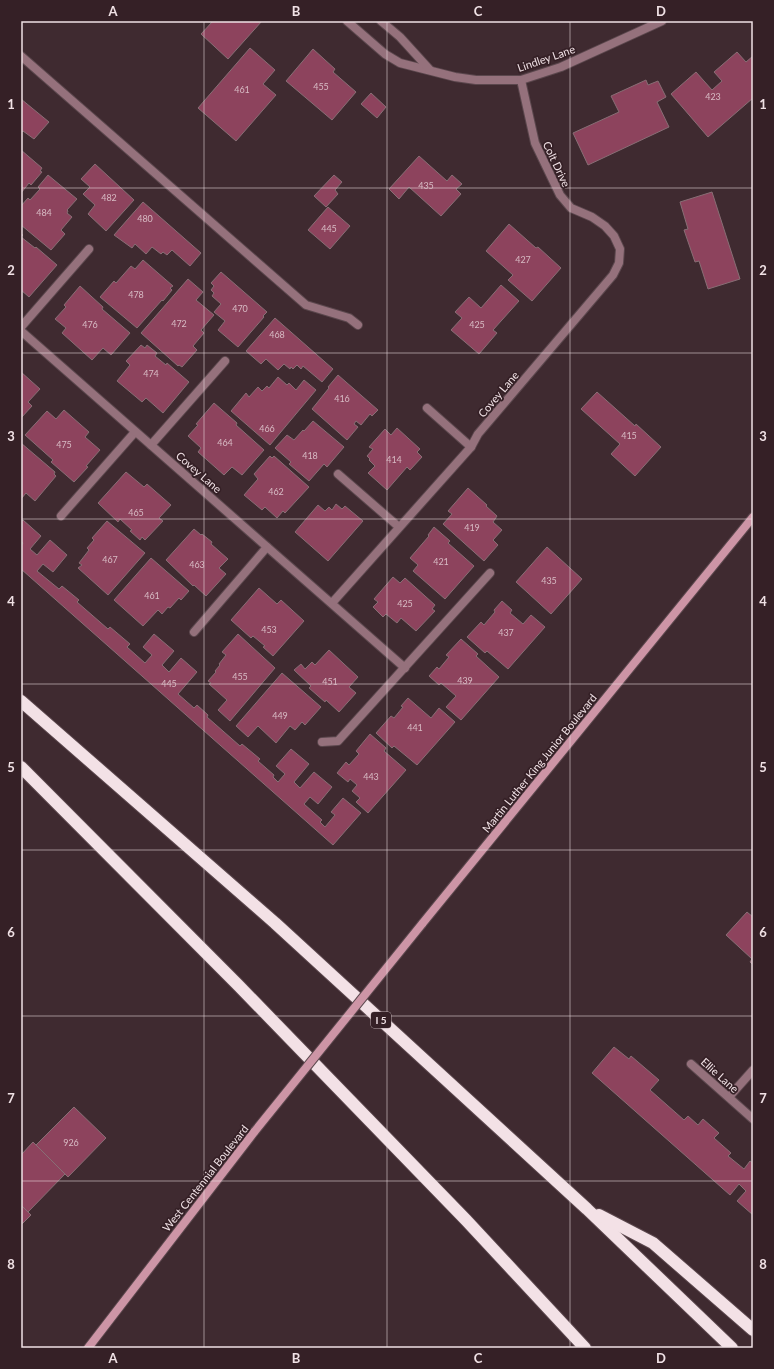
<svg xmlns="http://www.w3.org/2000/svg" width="774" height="1369" font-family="Lato,sans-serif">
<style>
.building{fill:#8d435d;stroke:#886e75}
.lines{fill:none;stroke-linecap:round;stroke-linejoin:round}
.lane-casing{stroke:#5b474d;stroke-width:10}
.street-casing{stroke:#5b474d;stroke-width:10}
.secondary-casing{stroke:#5b474d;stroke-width:10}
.highway-casing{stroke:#5b474d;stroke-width:14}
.lane{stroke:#95717c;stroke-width:8}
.street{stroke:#95717c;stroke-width:8}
.secondary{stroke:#cd95a6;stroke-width:8}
.highway{stroke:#f3e1e6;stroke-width:12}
.secondary-bridge-casing{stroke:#5b474d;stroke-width:10;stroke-linecap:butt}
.secondary-bridge{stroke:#cd95a6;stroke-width:8}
.grid{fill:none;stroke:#f0e1e5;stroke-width:1;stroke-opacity:0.55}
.labels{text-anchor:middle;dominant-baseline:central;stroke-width:3.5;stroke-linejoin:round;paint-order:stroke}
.number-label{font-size:9px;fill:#d7bac3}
.shield{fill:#352026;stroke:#b8a7ac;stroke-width:1}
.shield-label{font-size:10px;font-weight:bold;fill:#f0e1e5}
.street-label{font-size:11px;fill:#f0e1e5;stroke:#352026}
.neatline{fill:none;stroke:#f0e1e5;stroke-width:1.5}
.grid-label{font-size:13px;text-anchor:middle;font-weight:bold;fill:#f0e1e5}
</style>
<rect width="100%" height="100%" fill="#3f2a30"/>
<!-- building -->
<g class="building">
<path d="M213 21H262L228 59 201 34Z"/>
<path d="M250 48 275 70 263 84 276 95 236 141 198 108Z"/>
<path d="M313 49 335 69 333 72 356 92 332 120 286 81Z"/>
<path d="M737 52 746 62 753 56V98L708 137 671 94 696 72 712 90 722 81 714 72Z"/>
<path d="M646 80 648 85 658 81 666 97 657 102 669 127 588 165 573 133 619 112 611 96Z"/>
<path d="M371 93 386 107 377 118 361 104Z"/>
<path d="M21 99 49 122 34 139 23 131 21 133Z"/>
<path d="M21 150 42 168 40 171 42 172 31 185 29 183 21 193Z"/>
<path d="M419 156 447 181 452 175 462 184 456 189 461 194 441 216 409 187 399 199 389 189Z"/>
<path d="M95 164 134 200 106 231 88 214 95 205 83 194 90 187 81 179Z"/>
<path d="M48 175 77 199 67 210 68 211 67 213 72 217 61 230 65 234 51 250 21 225V206L28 198 30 200 40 189 38 187Z"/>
<path d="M334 175 342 182 335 190 338 194 326 207 314 196Z"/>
<path d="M712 192 740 279 708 289 699 261 695 262 684 230 688 229 680 202Z"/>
<path d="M143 202 201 253 190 266 172 250 167 255 163 252 161 254 152 247 146 254 135 244 132 248 114 235Z"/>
<path d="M328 207 350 226 330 249 308 230Z"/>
<path d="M509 224 536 248 538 247 561 268 532 301 508 280 513 275 486 251Z"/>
<path d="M21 234 23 235 21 237 35 248 36 247 57 265 29 297 21 290Z"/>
<path d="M143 260 173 286 170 288 172 290 163 301 162 300 137 328 100 297 114 281 116 283 131 266 135 269Z"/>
<path d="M221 272 267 312 263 316 264 317 238 347 218 330 225 321 214 312 221 304 212 296 214 293 211 290 214 286 211 283Z"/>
<path d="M188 279 203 292 196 300 214 315 201 330 204 333 193 346 197 350 182 367 179 365 178 366 141 333Z"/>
<path d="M501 285 519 301 493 330 497 333 479 354 451 330 462 318 455 312 469 297 481 308Z"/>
<path d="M80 286 103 307 102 309 130 333 111 355 103 348 92 360 62 333 66 328 55 319 66 307 64 305Z"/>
<path d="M275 318 333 369 322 382 303 366 301 369 297 365 293 369 291 367 290 369 284 364 278 370 266 359 261 364 246 351Z"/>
<path d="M141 345 145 348 147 345 157 353 155 356 166 365 167 363 189 382 163 413 146 398 142 402 117 381 130 365 126 361Z"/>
<path d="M21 372 40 389 28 402 32 406 21 418Z"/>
<path d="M338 375 378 410 372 416 370 414 361 425 356 421 354 424 358 427 347 440 312 409 329 388 328 387Z"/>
<path d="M278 377 287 385 289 383 296 390 304 380 316 390 270 445 231 411 246 393 249 397 258 387 262 391 267 386 269 388Z"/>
<path d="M597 392 635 426 636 424 661 447 635 476 611 454 620 444 581 409Z"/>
<path d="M214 403 237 423 236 425 264 450 242 475 232 467 224 475 198 452 201 448 188 436 198 425 196 424Z"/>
<path d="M64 410 89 432 85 437 100 450 86 466 88 467 74 482 51 462 53 460 25 435 47 411 56 419Z"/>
<path d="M313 421 344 447 327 467 324 464 309 481 289 464 291 462 275 448 287 435 294 440 303 430 304 431Z"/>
<path d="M397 428 420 449 417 452 422 457 410 470 407 467 387 490 368 473 375 466 369 460 370 459 367 456 373 449 369 447 385 429 391 435Z"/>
<path d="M21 443 55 472 54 474 56 476 35 501 26 493 21 499Z"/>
<path d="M270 456 272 458 274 456 309 487 285 513 283 511 277 518 265 507 262 510 244 495 258 479 254 474Z"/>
<path d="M126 472 144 487 147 484 171 505 159 518 163 521 145 540 142 537 140 540 130 531 132 530 120 519 118 522 98 503Z"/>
<path d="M468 488 487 505 486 506 497 516 493 522 502 530 493 540 498 545 484 561 443 524 452 514 448 511Z"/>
<path d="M336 504 342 509 345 506 363 521 328 561 295 532 318 505 325 511 329 507 332 510Z"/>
<path d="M23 520 41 536 30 549 37 555 50 540 67 555 53 572 43 564 37 571 59 589 62 586 79 600 77 602 108 629 110 627 130 644 127 647 145 663 152 655 143 647 154 634 174 651 162 665 169 672 181 658 197 672 178 694 194 708 197 705 208 715 207 717 240 746 242 744 260 759 258 761 274 775 273 777 278 782 285 774 276 766 291 749 309 764 294 782 300 788 314 772 332 787 318 804 310 797 304 804 322 820 320 822 325 827 335 815 331 812 343 798 361 813 333 845 21 569V546L23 543 21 541V522Z"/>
<path d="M107 521 145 553 108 595 78 568 82 565 79 563 89 550 87 548 94 540 92 538Z"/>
<path d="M434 527 450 541 448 543 474 566 445 599 413 571 418 565 410 558 429 536 428 535Z"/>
<path d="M194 529 201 535 202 534 212 542 211 544 228 559 219 568 226 574 206 596 194 585 193 586 166 560Z"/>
<path d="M547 547 582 579 551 614 516 582Z"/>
<path d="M151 558 189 591 181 600 179 598 170 608 168 607 162 614 158 610 143 626 114 600Z"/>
<path d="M393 577 400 583 405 578 435 605 432 609 435 611 416 631 401 618 397 623 386 614 383 617 373 607 378 602 374 599Z"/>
<path d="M259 588 277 604 281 600 304 621 273 656 263 647 265 646 253 636 251 638 231 620Z"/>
<path d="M502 601 512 610 510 613 523 624 531 615 545 627 508 669 487 651 485 653 467 637 481 622 484 625 495 612 494 610Z"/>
<path d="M238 634 275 668 230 721 218 710 227 700 209 684 211 683 208 681 216 672 215 671 220 665 219 664 226 655 222 652Z"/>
<path d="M461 639 478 654 476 656 499 677 461 720 446 707 456 696 441 683 439 685 429 676 437 667 439 669 449 657 446 655Z"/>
<path d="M329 650 358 677 349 687 356 693 339 712 326 700 325 702 309 688 311 686 294 670 301 664 305 669 312 662 315 665Z"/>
<path d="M282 673 321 707 305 725 302 722 295 730 290 726 276 743 258 726 248 737 236 726Z"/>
<path d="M408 698 431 718 439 708 455 722 417 765 394 746 392 748 376 733 391 716 394 718 403 707 401 706Z"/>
<path d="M370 734 386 748 384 751 406 770 368 813 356 802 360 798 352 791 357 785 350 779 348 782 337 773 346 762 349 765 359 754 356 751Z"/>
<path d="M747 912 753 917V965L750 962 752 959 726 935Z"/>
<path d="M614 1047 629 1059 631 1056 659 1080 650 1090 684 1120 688 1116 698 1125 703 1119 719 1133 714 1138 731 1153 728 1156 744 1169 750 1161 753 1163V1215L737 1201 746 1191 739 1184 730 1195 592 1073Z"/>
<path d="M74 1107 106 1138 68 1177 36 1145Z"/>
<path d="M33 1142 65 1174 28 1212 21 1205V1155Z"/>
<path d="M21 1205 31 1215 21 1225Z"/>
</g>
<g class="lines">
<defs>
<g id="lane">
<path d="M21 56 306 305 349 318 358 325"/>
<path d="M21 327 89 249"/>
<path d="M427 408 471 447"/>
<path d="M151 445 225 361"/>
<path d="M338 474 399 527"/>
<path d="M61 516 135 432"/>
<path d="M194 632 267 547"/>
</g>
<g id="street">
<path d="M347 21 385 54 400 63 455 77 476 80H521L561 67 662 21"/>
<path d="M381 21 400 37 430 70"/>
<path d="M21 331 405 668"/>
<path d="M332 603 471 447 478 434 613 275 619 263 620 249 614 236 605 226 592 217 571 208 560 195 535 143 521 80"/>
<path d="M322 742 338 741 490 573"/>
<path d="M691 1064 753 1119"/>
<path d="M729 1097 753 1070"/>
</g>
<g id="secondary">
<path d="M422 924 753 517"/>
<path d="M88 1348 255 1131"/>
</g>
<g id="highway">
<path d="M21 701 275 923 587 1209 732 1348"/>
<path d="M21 767 239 986 466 1220 585 1348"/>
<path d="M599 1215 653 1243 753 1330"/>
</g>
</defs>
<!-- lane casing -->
<use href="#lane" class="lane-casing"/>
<!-- street casing -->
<use href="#street" class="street-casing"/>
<!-- secondary casing -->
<use href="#secondary" class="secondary-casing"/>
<!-- highway casing -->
<use href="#highway" class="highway-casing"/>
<!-- lane -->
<use href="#lane" class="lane"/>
<!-- street -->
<use href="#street" class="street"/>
<!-- secondary -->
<use href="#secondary" class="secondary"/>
<!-- highway -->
<use href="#highway" class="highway"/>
<defs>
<path id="secondary-bridge" d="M255 1131 422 924"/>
</defs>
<!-- secondary-bridge casing -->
<use href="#secondary-bridge" class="secondary-bridge-casing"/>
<!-- secondary-bridge -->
<use href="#secondary-bridge" class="secondary-bridge"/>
</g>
<!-- grid -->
<path class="grid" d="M204 21V1348M387 21V1348M570 21V1348M21 188H753M21 353H753M21 519H753M21 684H753M21 850H753M21 1016H753M21 1181H753"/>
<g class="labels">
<!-- number labels -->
<g class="number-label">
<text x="321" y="86">455</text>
<text x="242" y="89">461</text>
<text x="713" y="96">423</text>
<text x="426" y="185">435</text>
<text x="109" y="197">482</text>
<text x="44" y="212">484</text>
<text x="145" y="218">480</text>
<text x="329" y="228">445</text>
<text x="523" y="259">427</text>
<text x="136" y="294">478</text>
<text x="240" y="308">470</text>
<text x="179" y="323">472</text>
<text x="90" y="324">476</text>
<text x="477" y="324">425</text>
<text x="277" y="334">468</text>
<text x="151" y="373">474</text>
<text x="342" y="398">416</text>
<text x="267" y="428">466</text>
<text x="629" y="435">415</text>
<text x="225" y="442">464</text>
<text x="64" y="444">475</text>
<text x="310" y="455">418</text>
<text x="394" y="459">414</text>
<text x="276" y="491">462</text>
<text x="136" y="512">465</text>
<text x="472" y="527">419</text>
<text x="110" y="559">467</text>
<text x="441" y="561">421</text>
<text x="197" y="564">463</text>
<text x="549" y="580">435</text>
<text x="152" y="595">461</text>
<text x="405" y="603">425</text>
<text x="269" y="629">453</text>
<text x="506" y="632">437</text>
<text x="240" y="676">455</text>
<text x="465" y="680">439</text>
<text x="330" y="681">451</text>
<text x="169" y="683">445</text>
<text x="280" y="715">449</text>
<text x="415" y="727">441</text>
<text x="371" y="776">443</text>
<text x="71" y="1142">926</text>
</g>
<!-- shield labels -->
<rect class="shield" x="371" y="1012" width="20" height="16" rx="3"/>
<g class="shield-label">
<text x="381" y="1020">I 5</text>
</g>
<!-- street labels -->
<g class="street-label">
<text transform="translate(546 58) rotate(-19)">Lindley Lane</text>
<text transform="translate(557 164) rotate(65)">Colt Drive</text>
<text transform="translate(498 394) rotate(-50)">Covey Lane</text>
<text transform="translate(199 472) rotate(41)">Covey Lane</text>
<text transform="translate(539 763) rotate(-51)">Martin Luther King Junior Boulevard</text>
<text transform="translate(720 1075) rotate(42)">Ellie Lane</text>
<text transform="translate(205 1178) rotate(-52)">West Centennial Boulevard</text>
</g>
</g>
<!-- border -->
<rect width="774" height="1369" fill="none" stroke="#352026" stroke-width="44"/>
<rect x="22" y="22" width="730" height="1325" class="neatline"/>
<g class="grid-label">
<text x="113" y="16">A</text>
<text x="296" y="16">B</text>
<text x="478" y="16">C</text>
<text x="661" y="16">D</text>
<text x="11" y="109">1</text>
<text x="763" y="109">1</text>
<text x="11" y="275">2</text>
<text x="763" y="275">2</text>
<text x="11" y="441">3</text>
<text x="763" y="441">3</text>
<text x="11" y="606">4</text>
<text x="763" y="606">4</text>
<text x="11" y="772">5</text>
<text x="763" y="772">5</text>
<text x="11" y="937">6</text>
<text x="763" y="937">6</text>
<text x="11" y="1103">7</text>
<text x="763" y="1103">7</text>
<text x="11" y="1269">8</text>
<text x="763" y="1269">8</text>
<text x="113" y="1363">A</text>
<text x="296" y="1363">B</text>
<text x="478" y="1363">C</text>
<text x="661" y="1363">D</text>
</g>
</svg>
